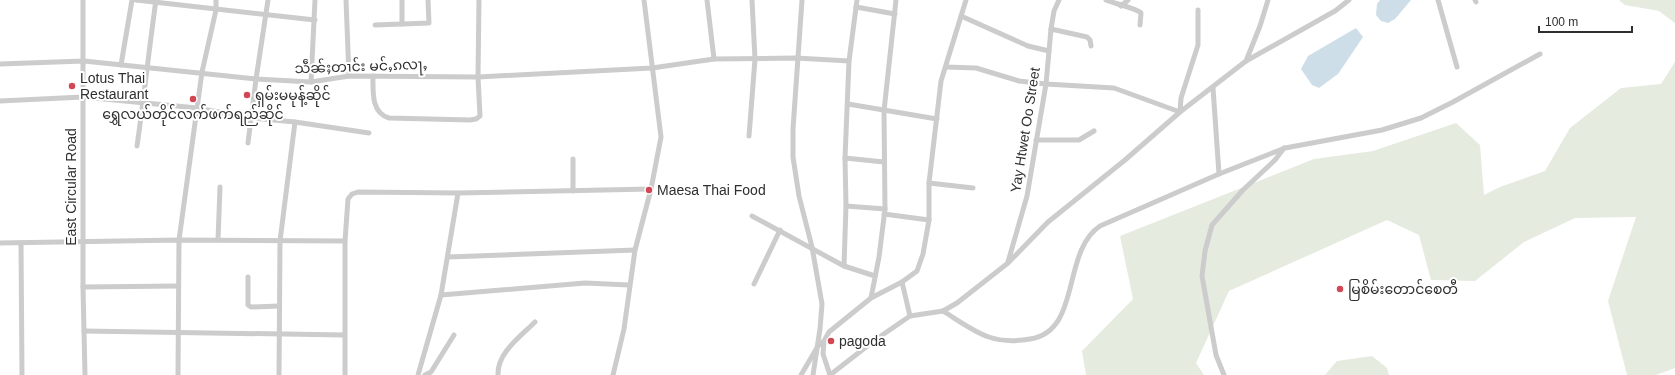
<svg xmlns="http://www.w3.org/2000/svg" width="1675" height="375" font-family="Helvetica,'Noto Sans Myanmar',sans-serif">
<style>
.green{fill:#e5ebdf}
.water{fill:#cedee8}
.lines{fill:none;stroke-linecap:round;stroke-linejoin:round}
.minor{stroke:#ccc;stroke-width:5}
.poi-dot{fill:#d14753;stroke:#fff;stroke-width:1.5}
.labels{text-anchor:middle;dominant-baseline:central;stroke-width:4;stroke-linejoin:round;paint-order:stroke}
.street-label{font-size:14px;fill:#2f2f2f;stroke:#fff}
.poi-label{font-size:14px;fill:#2f2f2f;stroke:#fff;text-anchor:start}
</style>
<rect width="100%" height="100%" fill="#fff"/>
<!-- green -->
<g class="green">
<path d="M1619 0H1675V23L1659 11 1625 5Z"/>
<path d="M1675 62V368L1656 375H1627L1608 301 1636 217 1575 218 1524 242 1475 281 1431 280 1419 235 1387 220 1229 291 1196 363 1204 375H1086L1082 351 1133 299 1120 236 1314 159 1373 151 1456 123 1480 145 1484 195 1500 187 1545 171 1570 128 1621 88 1661 84Z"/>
<path d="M1372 356 1387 368 1389 375H1325L1337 361Z"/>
</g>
<!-- water -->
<g class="water">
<path d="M1380 0H1411L1395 19 1388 23 1381 21 1376 15 1377 4Z"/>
<path d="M1356 28 1363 37 1338 74 1319 88 1312 85 1301 69 1308 56Z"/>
</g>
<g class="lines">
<!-- minor -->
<g class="minor">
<path d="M83 0V287L85 375"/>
<path d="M136 0 315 20"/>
<path d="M346 0 349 76"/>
<path d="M402 0V24"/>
<path d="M707 0 714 59"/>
<path d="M802 0 793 129V157L799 196 812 247 822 304 820 329 813 375"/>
<path d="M1106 0C1113 3 1138 9 1141 13L1140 25"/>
<path d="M1438 0 1457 67"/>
<path d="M1475 0 1476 2"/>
<path d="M1121 6 1128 0"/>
<path d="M856 7 895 14"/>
<path d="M961 16 1028 46 1049 51"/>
<path d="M375 25 429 23 428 0"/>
<path d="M1051 29 1087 37 1090 40 1091 46"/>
<path d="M1246 61 1260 26 1268 0"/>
<path d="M0 64 84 61 256 79 311 82 349 76 478 77 652 68 714 59 796 58 849 61"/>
<path d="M121 65 132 0"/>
<path d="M946 67 976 68 1019 81 1046 84 1114 88 1180 112 1181 98 1198 45V10"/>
<path d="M373 76C373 91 371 113 389 118L470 120 476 119 480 116 478 77 479 0"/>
<path d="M311 82 315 0"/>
<path d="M1213 88 1219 174"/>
<path d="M0 101 83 97 197 108 251 118 295 122 369 133"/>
<path d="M848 104 937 119"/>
<path d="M749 136 755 59 752 0"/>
<path d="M1036 140H1079L1094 131"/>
<path d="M248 143 256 79 268 0"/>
<path d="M137 146C144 98 149 49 156 0"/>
<path d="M845 158 884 162"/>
<path d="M573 159V191"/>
<path d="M929 183 973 188"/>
<path d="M846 206 885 209"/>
<path d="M884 214 929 220"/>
<path d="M752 216 844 266 875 276"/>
<path d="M218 240 220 187"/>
<path d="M0 243 179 240 345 241"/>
<path d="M21 243 22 375"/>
<path d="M448 257 635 250"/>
<path d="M1008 262 1027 196 1046 84 1051 29 1054 11 1059 0"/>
<path d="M844 266 846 206 845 158 849 61 857 0"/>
<path d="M248 277V305L251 307 279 306"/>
<path d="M902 282 910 316"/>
<path d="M754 284 780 230"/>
<path d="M83 287 178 286"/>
<path d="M441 295 585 283 629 285"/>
<path d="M871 298 902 282 917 271 923 254 929 220V183L941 81 966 0"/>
<path d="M943 311C975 331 991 346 1030 339 1082 331 1061 252 1100 226L1219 174 1285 148 1382 130 1421 118 1453 102 1540 54"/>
<path d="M84 331 344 335"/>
<path d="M824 341 823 354 830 375"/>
<path d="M178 375 179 240 202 72 216 10V0"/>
<path d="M279 375 280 241 295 122"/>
<path d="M345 375V241L348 199 352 194 358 192 458 193 651 189"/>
<path d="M418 375 441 295 458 193"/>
<path d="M425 375 431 372 454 335"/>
<path d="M498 375C497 353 520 337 535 322"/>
<path d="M613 375 624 329 635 250 651 189 661 137 644 0"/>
<path d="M801 375 818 346 824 341 829 332 871 298 879 257 885 209 884 111 896 0"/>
<path d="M830 375 875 340 910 316 943 311 957 303 1008 263 1048 222 1125 160 1180 112 1246 61 1335 11 1349 0"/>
<path d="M1224 375 1216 355 1202 276 1205 251 1212 225 1243 190 1275 160 1284 148"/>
</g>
</g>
<!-- markers -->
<g class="poi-dot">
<circle cx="72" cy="86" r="4"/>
<circle cx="247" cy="95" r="4"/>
<circle cx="193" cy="99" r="4"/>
<circle cx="649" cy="190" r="4"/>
<circle cx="1340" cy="289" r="4"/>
<circle cx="831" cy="341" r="4"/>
</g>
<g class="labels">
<!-- street labels -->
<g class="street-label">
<text transform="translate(361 66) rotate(-2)">သဵၼ်ႈတၢင်း မင်ႇၵလႃႇ</text>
<text transform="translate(1025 130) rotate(-81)">Yay Htwet Oo Street</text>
<text transform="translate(71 187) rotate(-90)">East Circular Road</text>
</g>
<!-- poi labels -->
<g class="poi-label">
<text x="80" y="78">Lotus Thai<tspan x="80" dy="16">Restaurant</tspan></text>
<text x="255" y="95">ရှမ်းမမုန့်ဆိုင်</text>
<text x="193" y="114" text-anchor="middle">ရွှေလယ်တိုင်လက်ဖက်ရည်ဆိုင်</text>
<text x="657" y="190">Maesa Thai Food</text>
<text x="1348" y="289">မြစိမ်းတောင်စေတီ</text>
<text x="839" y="341">pagoda</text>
</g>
</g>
<!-- scale -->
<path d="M1539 26v6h93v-6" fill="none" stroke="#2f2f2f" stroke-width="2"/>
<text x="1545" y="26" font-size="12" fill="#2f2f2f" stroke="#ffffff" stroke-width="3" paint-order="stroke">100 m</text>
</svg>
